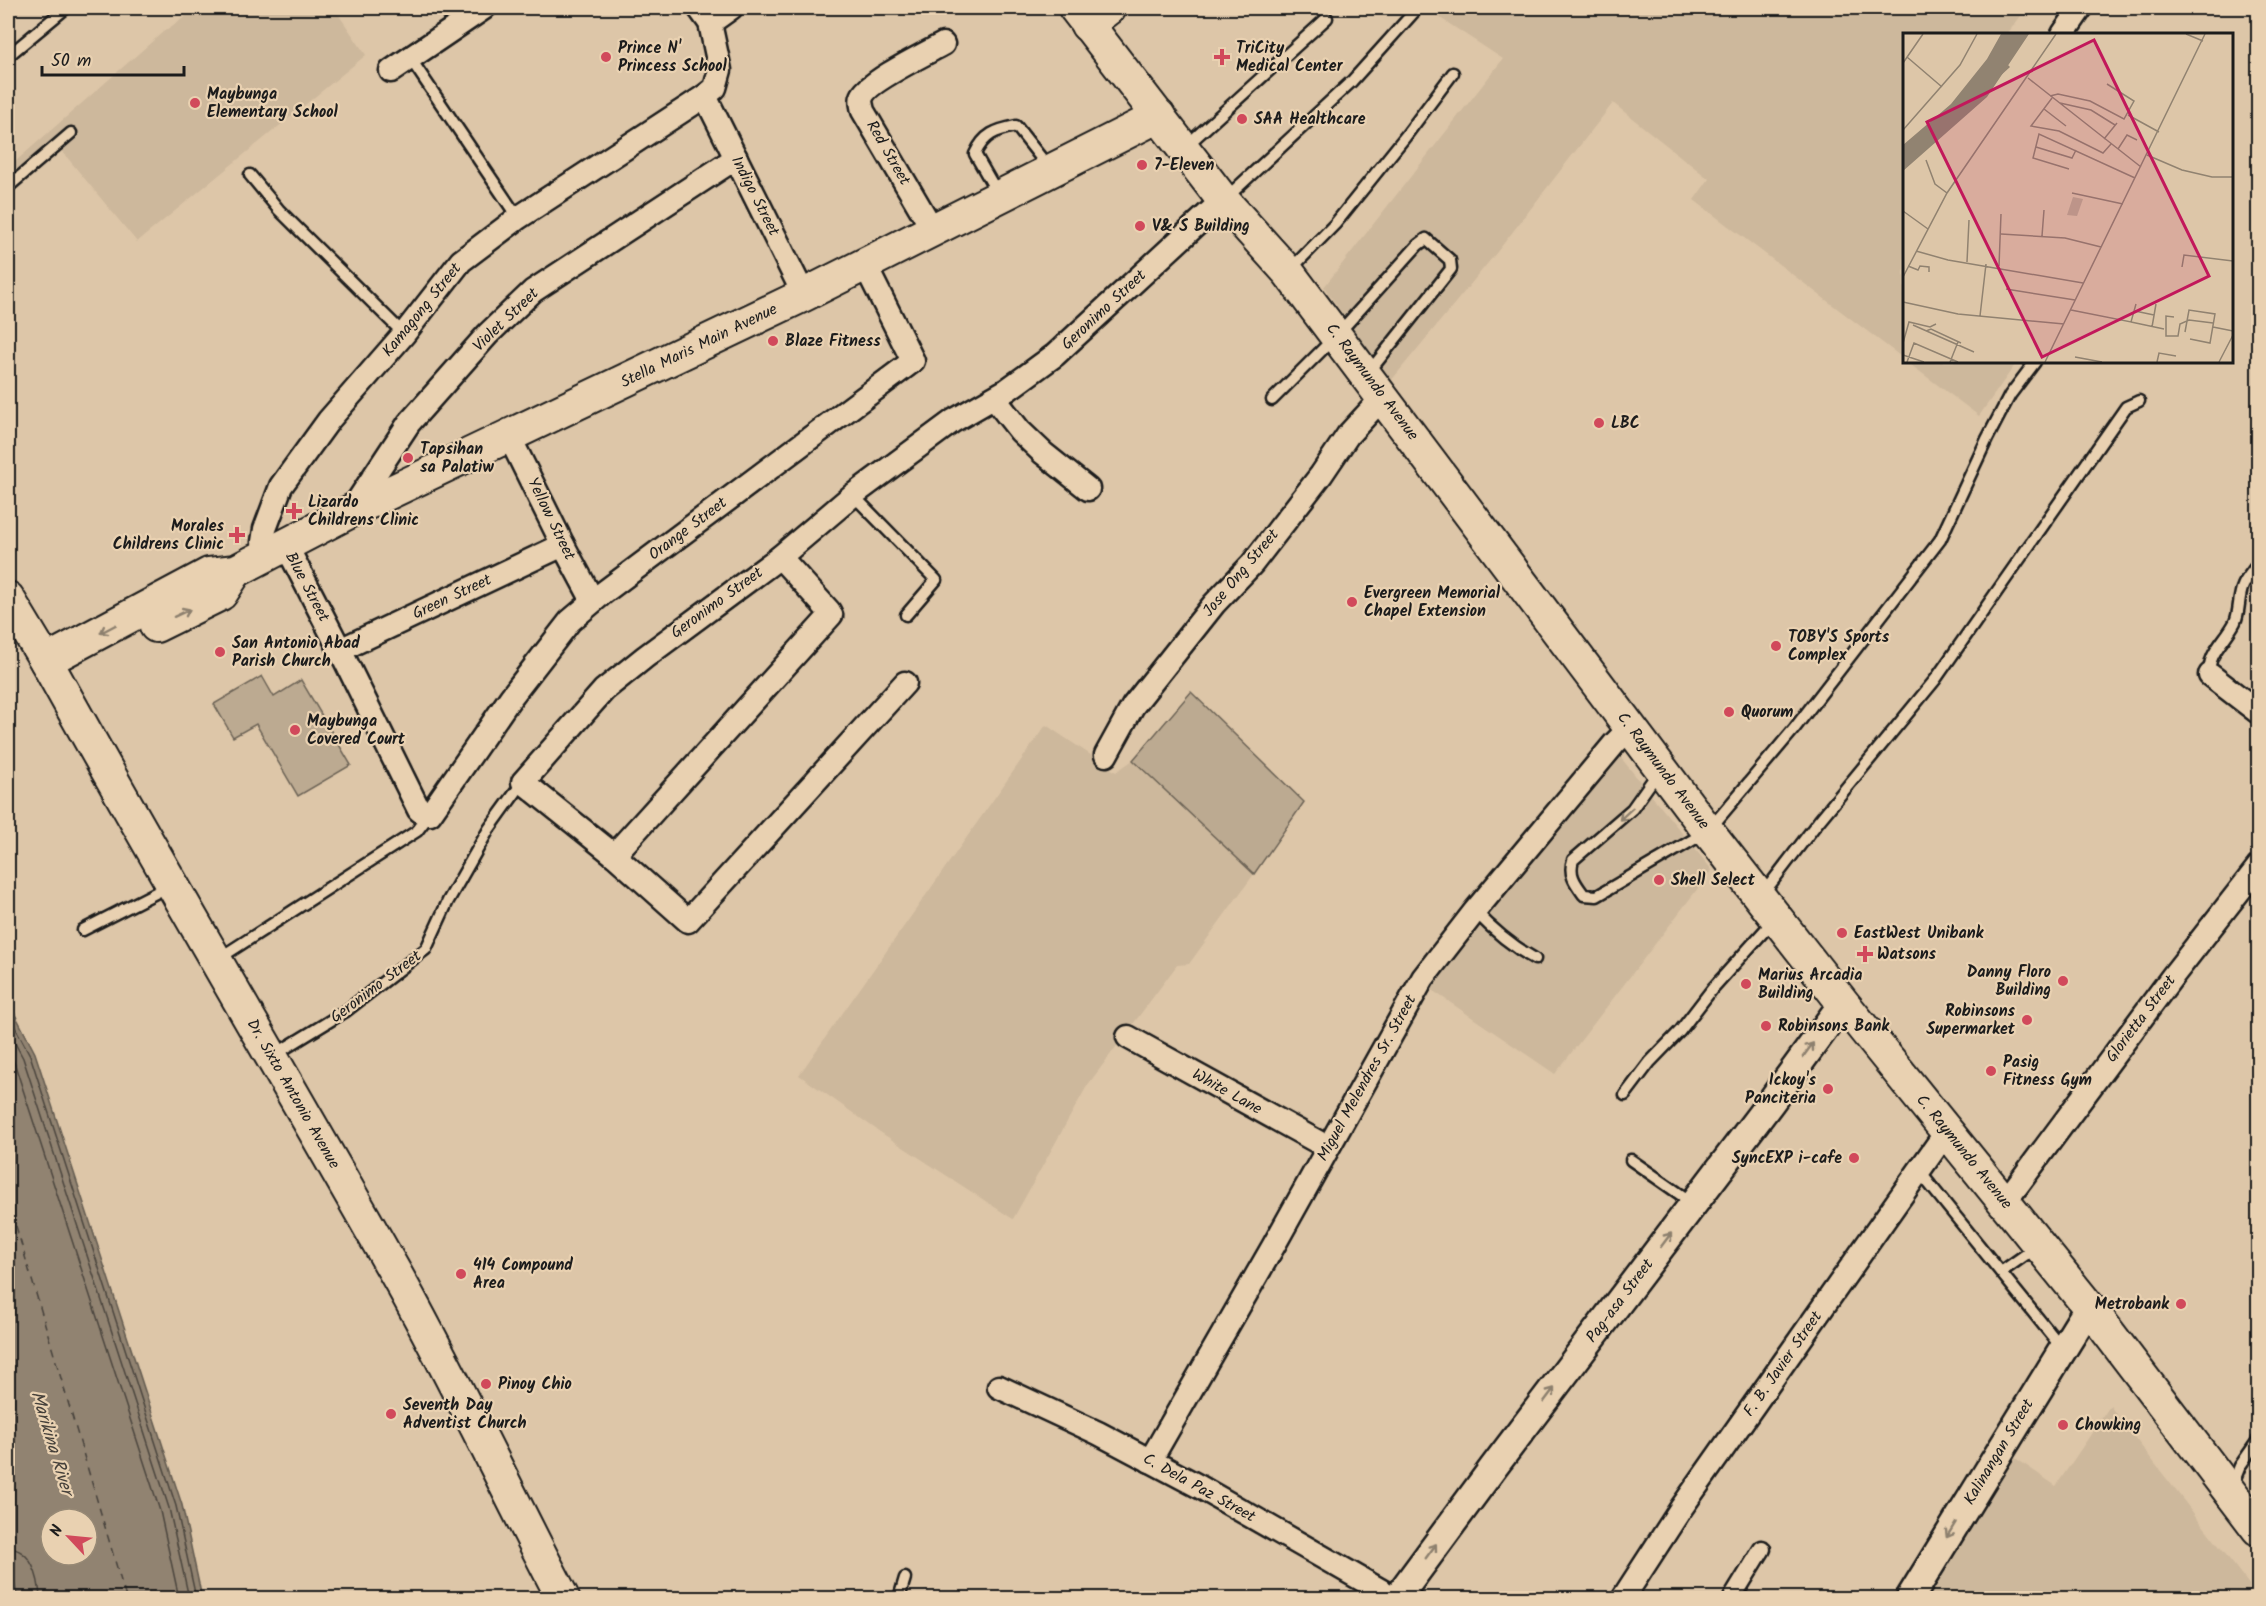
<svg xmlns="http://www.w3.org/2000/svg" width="2266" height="1606" font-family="Kalam,sans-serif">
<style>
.built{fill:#cdb89c}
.green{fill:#bcaa91;stroke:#6c6356;stroke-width:1.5}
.water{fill:#918371;stroke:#625a4f;stroke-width:1.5;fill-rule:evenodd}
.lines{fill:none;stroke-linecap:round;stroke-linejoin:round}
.shore{stroke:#4b453e;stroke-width:1.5}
.ferry{stroke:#45403a;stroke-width:1.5;stroke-dasharray:8 6;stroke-linecap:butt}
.service-casing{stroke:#1c1c1c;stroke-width:15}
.pedestrian-casing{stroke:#1c1c1c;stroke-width:21}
.minor-casing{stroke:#1c1c1c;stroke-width:27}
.tertiary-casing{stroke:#1c1c1c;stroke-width:32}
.secondary-casing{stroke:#1c1c1c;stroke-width:36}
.service{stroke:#e9d1b1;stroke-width:10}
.pedestrian{stroke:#e9d1b1;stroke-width:16}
.minor{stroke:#e9d1b1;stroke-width:22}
.tertiary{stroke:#e9d1b1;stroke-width:27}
.secondary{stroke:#e9d1b1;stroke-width:32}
.oneway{stroke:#8d806e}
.poi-dot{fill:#d1495b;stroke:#e9d1b1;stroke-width:2}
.labels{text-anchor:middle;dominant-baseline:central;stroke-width:4.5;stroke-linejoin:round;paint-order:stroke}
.poi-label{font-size:16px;font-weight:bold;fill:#1c1c1c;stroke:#e9d1b1;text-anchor:start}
.street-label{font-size:16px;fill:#1c1c1c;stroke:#e9d1b1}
.water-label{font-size:18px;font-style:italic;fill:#45403a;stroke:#e9d1b1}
.inset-river{fill:none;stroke:#918371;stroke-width:3}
.inset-road{fill:none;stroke:#908270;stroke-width:1.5}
.view{fill:#c2185b;fill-opacity:0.15;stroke:#c2185b;stroke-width:3}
.inset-edge{fill:none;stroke:#1c1c1c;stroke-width:3}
</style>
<rect width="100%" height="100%" fill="#ddc6a8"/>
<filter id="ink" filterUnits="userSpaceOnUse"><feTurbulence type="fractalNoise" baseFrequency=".0167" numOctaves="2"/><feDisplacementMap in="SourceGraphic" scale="12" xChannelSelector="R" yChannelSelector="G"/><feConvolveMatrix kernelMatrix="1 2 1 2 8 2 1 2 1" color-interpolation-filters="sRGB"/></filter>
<g filter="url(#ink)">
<!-- built -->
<g class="built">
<path d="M198 8H334L366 55 137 242 61 150 8 194V168L163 32Z"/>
<path d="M1425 8H2027L2007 34H1904V359L1694 200 1709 179 1613 103 1497 252 1390 382 1324 287 1503 59Z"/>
<path d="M1907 362H2017L1979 416Z"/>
<path d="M1046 725 1116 772 1133 760 1254 874 1189 964 1177 965 1087 1086 1013 1219 880 1132 799 1075Z"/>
<path d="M1617 753 1712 870 1555 1074 1426 986Z"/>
<path d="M2110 1406 2251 1587 2243 1598H1920L2011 1455 2056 1486Z"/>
</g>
<!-- green -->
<g class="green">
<path d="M262 676 274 697 301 680 351 765 298 796 256 724 233 737 214 704Z"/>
<path d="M1191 692 1304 802 1254 874 1133 760Z"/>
</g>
<!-- water -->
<path class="water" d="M8 1001 35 1053 182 1505 202 1598H18L8 1560ZM51 1519H87V1555H51Z"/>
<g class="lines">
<!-- shore -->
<g class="shore">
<path d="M8 1014 30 1055 176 1506 196 1598"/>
<path d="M8 1030 23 1058 169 1508 189 1598"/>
<path d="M8 1049 14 1062 160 1511 179 1598"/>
<path d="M8 1548C32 1549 39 1578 40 1598"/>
</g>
<!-- ferry -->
<path class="ferry" d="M8 1199 126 1598"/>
<defs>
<g id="service">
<path d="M8 56 66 8"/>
<path d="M410 58 518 218"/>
<path d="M1185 147 1327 18"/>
<path d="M250 175 279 210 404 334"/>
<path d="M8 187 71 133"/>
<path d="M998 194 975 154C984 134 996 130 1016 126L1049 168"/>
<path d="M1225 199 1352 81 1414 12"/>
<path d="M1289 271 1335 224 1405 137 1453 73"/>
<path d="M1272 400 1336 336 1418 245 1426 239 1450 260 1451 269 1369 372"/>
<path d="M853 495 936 580 906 615"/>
<path d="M2210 675C2206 655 2226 640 2235 622 2240 611 2238 597 2243 586 2246 578 2254 570 2258 563"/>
<path d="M1659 771 1632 809 1573 860C1568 875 1576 884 1584 895L1597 896 1708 831 1794 729 1940 540 1987 439 2010 395 2035 362"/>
<path d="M1762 895 1818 822 1935 680 2126 407 2139 401"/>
<path d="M1475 911C1493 930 1512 946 1535 959"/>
<path d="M83 930 171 885"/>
<path d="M218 959 417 831 430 814"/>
<path d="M274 1055 346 1011 426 949 448 901 489 829 523 782"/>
<path d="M1625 1095 1650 1062 1680 1031 1713 988 1774 920"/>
<path d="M1631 1160 1694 1204"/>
<path d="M1919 1171 2062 1348"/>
<path d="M2001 1272 2038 1246"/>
<path d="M2232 1486 2240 1466 2258 1440"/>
<path d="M899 1598 905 1578"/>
</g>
<path id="pedestrian" d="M1732 1598 1762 1549"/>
<g id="minor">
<path d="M710 23 731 8"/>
<path d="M2063 34 2081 8"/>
<path d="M391 71 484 8"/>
<path d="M705 96 804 295"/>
<path d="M933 230 863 111C862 106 860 101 862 97 867 82 927 53 943 44"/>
<path d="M994 398 1020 431 1043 453 1088 489"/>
<path d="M509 436 563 545 593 601"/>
<path d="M351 511 409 423 488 334 533 291 736 158"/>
<path d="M286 545 340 650 419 810 424 814H430L511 697 570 621 603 593 913 361 865 265"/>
<path d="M267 554 263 542 265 529 281 486 329 420 404 334 461 261 518 218 705 96 715 88 720 70 710 23 699 8"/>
<path d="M340 650 563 545"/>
<path d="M2210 675 2258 712"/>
<path d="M905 683 688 921 614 855 523 782 604 690 645 657 780 557 853 495 953 421 1007 390 1055 355 1223 200"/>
<path d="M1106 755 1133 706 1214 604 1252 564 1321 475 1348 435 1383 397"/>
<path d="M614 855 831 615 829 611 780 557"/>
<path d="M1128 1037 1327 1147"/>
<path d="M2005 1202 2172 977 2258 867"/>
<path d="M999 1387 1098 1433 1200 1487 1394 1598"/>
<path d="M1150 1461 1274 1245 1423 978 1475 911 1615 743 1630 728"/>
<path d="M1623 1598 1682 1507 1947 1131"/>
</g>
<g id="tertiary">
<path d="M1397 1598 1493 1468 1770 1103 1843 1003"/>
<path d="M1910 1598 2089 1307"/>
</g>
<g id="secondary">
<path d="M1075 8 1223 200 1288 272 1708 831 1843 1003 2089 1307 2258 1529"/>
<path d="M1087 25 1109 8"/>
<path d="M8 598 46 661C161 870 284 1075 401 1283 458 1386 508 1493 563 1598"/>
<path d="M156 626 221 594 236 571"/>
<path d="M46 661 209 574 236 571 351 511 804 295 1159 116"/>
</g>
</defs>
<!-- service casing -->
<use href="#service" class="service-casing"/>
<!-- pedestrian casing -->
<use href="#pedestrian" class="pedestrian-casing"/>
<!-- minor casing -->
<use href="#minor" class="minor-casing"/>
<!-- tertiary casing -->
<use href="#tertiary" class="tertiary-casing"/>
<!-- secondary casing -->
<use href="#secondary" class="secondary-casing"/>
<!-- service -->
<use href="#service" class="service"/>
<!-- pedestrian -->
<use href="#pedestrian" class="pedestrian"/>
<!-- minor -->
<use href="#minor" class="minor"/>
<!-- tertiary -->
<use href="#tertiary" class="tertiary"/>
<!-- secondary -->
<use href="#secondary" class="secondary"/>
</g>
<!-- one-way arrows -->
<defs><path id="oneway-shaft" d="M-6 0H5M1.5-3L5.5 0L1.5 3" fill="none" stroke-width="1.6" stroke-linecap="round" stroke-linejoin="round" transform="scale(1.5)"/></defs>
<g class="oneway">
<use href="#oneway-shaft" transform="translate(182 613) rotate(-25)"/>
<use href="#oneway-shaft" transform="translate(108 629) rotate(152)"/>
<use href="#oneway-shaft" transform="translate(1626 814) rotate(137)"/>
<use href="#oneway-shaft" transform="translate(1808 1050) rotate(-54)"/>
<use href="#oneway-shaft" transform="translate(1666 1240) rotate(-53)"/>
<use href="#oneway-shaft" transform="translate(1549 1395) rotate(-53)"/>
<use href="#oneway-shaft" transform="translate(1951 1530) rotate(121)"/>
<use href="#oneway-shaft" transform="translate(1431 1551) rotate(-54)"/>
</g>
</g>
<!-- markers -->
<g class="poi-dot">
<circle cx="606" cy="57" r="6"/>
<path d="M1219 48h6v6h6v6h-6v6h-6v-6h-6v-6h6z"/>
<circle cx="195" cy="103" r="6"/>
<circle cx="1242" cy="119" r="6"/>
<circle cx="1142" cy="165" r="6"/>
<circle cx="1140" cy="226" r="6"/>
<circle cx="773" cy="341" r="6"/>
<circle cx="1599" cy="423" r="6"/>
<circle cx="408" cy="458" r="6"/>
<path d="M291 502h6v6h6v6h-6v6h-6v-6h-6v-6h6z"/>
<path d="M234 526h6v6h6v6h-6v6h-6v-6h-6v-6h6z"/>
<circle cx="1352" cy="602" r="6"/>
<circle cx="1776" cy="646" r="6"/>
<circle cx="220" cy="652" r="6"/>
<circle cx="1729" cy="712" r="6"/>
<circle cx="295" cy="730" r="6"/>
<circle cx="1659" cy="880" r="6"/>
<circle cx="1842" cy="933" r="6"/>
<path d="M1862 945h6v6h6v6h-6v6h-6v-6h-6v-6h6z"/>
<circle cx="2063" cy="981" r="6"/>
<circle cx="1746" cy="984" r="6"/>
<circle cx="2027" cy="1020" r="6"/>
<circle cx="1766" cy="1026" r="6"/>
<circle cx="1991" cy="1071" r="6"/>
<circle cx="1828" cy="1089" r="6"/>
<circle cx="1854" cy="1158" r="6"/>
<circle cx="461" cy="1274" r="6"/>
<circle cx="2181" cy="1304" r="6"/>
<circle cx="486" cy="1384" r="6"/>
<circle cx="391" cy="1414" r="6"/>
<circle cx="2063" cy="1425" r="6"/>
</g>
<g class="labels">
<!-- poi labels -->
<g class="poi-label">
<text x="618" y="48">Prince N'<tspan x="618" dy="18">Princess School</tspan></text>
<text x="1236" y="48">TriCity<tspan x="1236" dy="18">Medical Center</tspan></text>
<text x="207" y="94">Maybunga<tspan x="207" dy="18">Elementary School</tspan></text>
<text x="1254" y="119">SAA Healthcare</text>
<text x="1154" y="165">7-Eleven</text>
<text x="1152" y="226">V&amp; S Building</text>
<text x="785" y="341">Blaze Fitness</text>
<text x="1611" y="423">LBC</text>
<text x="420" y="449">Tapsihan<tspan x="420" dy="18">sa Palatiw</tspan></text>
<text x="308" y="502">Lizardo<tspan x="308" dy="18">Childrens Clinic</tspan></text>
<text x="224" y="526" text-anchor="end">Morales<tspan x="224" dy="18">Childrens Clinic</tspan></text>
<text x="1364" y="593">Evergreen Memorial<tspan x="1364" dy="18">Chapel Extension</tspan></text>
<text x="1788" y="637">TOBY'S Sports<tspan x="1788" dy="18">Complex</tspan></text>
<text x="232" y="643">San Antonio Abad<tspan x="232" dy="18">Parish Church</tspan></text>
<text x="1741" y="712">Quorum</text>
<text x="307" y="721">Maybunga<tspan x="307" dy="18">Covered Court</tspan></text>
<text x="1671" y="880">Shell Select</text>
<text x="1854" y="933">EastWest Unibank</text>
<text x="1877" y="954">Watsons</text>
<text x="2051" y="972" text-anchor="end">Danny Floro<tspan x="2051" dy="18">Building</tspan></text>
<text x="1758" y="975">Marius Arcadia<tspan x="1758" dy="18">Building</tspan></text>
<text x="2015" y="1011" text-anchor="end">Robinsons<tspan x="2015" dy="18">Supermarket</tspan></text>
<text x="1778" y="1026">Robinsons Bank</text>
<text x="2003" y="1062">Pasig<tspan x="2003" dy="18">Fitness Gym</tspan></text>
<text x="1816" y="1080" text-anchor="end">Ickoy's<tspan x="1816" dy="18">Panciteria</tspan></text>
<text x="1842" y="1158" text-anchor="end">SyncEXP i-cafe</text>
<text x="473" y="1265">414 Compound<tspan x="473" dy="18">Area</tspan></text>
<text x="2169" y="1304" text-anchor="end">Metrobank</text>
<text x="498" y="1384">Pinoy Chio</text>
<text x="403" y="1405">Seventh Day<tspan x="403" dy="18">Adventist Church</tspan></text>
<text x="2075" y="1425">Chowking</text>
</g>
<!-- street labels -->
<g class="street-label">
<text transform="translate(888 153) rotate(60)">Red Street</text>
<text transform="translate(755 196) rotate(63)">Indigo Street</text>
<text transform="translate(422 310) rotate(-51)">Kamagong Street</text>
<text transform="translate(1104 310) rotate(-43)">Geronimo Street</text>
<text transform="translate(506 320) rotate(-44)">Violet Street</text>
<text transform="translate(699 346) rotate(-26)">Stella Maris Main Avenue</text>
<text transform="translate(1372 382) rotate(53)">C. Raymundo Avenue</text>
<text transform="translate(551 519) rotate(64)">Yellow Street</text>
<text transform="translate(688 529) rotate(-37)">Orange Street</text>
<text transform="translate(1241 573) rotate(-50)">Jose Ong Street</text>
<text transform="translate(307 587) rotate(62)">Blue Street</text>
<text transform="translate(452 597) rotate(-25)">Green Street</text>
<text transform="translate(717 603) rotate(-36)">Geronimo Street</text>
<text transform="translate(1663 771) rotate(53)">C. Raymundo Avenue</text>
<text transform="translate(376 987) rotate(-37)">Geronimo Street</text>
<text transform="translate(2141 1019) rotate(-53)">Glorietta Street</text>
<text transform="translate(1367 1078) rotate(-61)">Miguel Melendres Sr. Street</text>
<text transform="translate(1227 1092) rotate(29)">White Lane</text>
<text transform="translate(293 1094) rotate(60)">Dr. Sixto Antonio Avenue</text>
<text transform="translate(1964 1152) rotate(51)">C. Raymundo Avenue</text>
<text transform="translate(1620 1301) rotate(-53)">Pag-asa Street</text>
<text transform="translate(1783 1364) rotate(-55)">F. B. Javier Street</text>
<text transform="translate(1999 1452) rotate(-59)">Kalinangan Street</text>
<text transform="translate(1199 1488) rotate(29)">C. Dela Paz Street</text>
</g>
<!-- water labels -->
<g class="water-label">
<text transform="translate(51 1443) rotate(73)">Marikina River</text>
</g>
</g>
<!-- overview -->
<g transform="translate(1903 33)">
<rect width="330" height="330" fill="#ddc6a8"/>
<path d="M170 164 180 166 174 183 164 182Z" fill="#bcaa91"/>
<path d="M98 1H126L84 64 0 138V112L48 71 84 26Z" fill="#918371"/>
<path class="inset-river" d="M0 130 106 33"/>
<path class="inset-road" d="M283 1 300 8M4 24 39 54M0 30 20 1M125 45 238 134M147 63 155 61 187 68 221 86 231 68 204 51M149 65 128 93 156 98 200 120 208 111M157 70 188 77 212 92M141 76 163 93M225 82 256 99M0 97 57 32 74 1M201 106 214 90M133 114 169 125 173 117M215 116 224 102 234 107M244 122 279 137 309 144H330M23 127 32 151 44 160M166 136 130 125 136 101 232 145M169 160 220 171M0 178 25 196M98 201 162 205 198 214M139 203 141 177M13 218 45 227 180 250M64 229 66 187M5 233 15 237 17 233 26 234V239M96 233 98 181M279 234 281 222 330 228M0 244 44 160 153 1M103 256 172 267M0 269 55 281 161 291M168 277 228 289 233 271M232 278 251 282M77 283 83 231M271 284 263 283V303H275L277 291 286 287 310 290M228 289 261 296M10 292 71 319M249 294 253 271M310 294 330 298M23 298 28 296 58 310M282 299 286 277 312 281 307 310 287 306M0 310 6 289 27 294 33 291M0 322 21 329M172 324 199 329M4 329 11 310 55 329M47 329 55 309M142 329 302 1M254 329 256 320 273 323M316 329 330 302"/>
<path class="view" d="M191 7 306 243 139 324 24 89Z"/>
<rect width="330" height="330" class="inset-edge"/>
</g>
<!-- margin -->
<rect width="2266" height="1606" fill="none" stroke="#e9d1b1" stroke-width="30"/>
<rect x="15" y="15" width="2236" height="1576" fill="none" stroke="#1c1c1c" stroke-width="2" filter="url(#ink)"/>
<!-- north arrow -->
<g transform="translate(69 1537) rotate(296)"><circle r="28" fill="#e9d1b1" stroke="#978975" stroke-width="1.5"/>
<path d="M0-4.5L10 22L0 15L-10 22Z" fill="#d1495b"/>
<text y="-9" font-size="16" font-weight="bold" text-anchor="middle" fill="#1c1c1c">N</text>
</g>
<!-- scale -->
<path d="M42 66v9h142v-9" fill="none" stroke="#1c1c1c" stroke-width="3"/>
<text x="51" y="66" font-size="18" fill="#1c1c1c" stroke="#e9d1b1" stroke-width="4.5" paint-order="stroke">50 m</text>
</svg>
